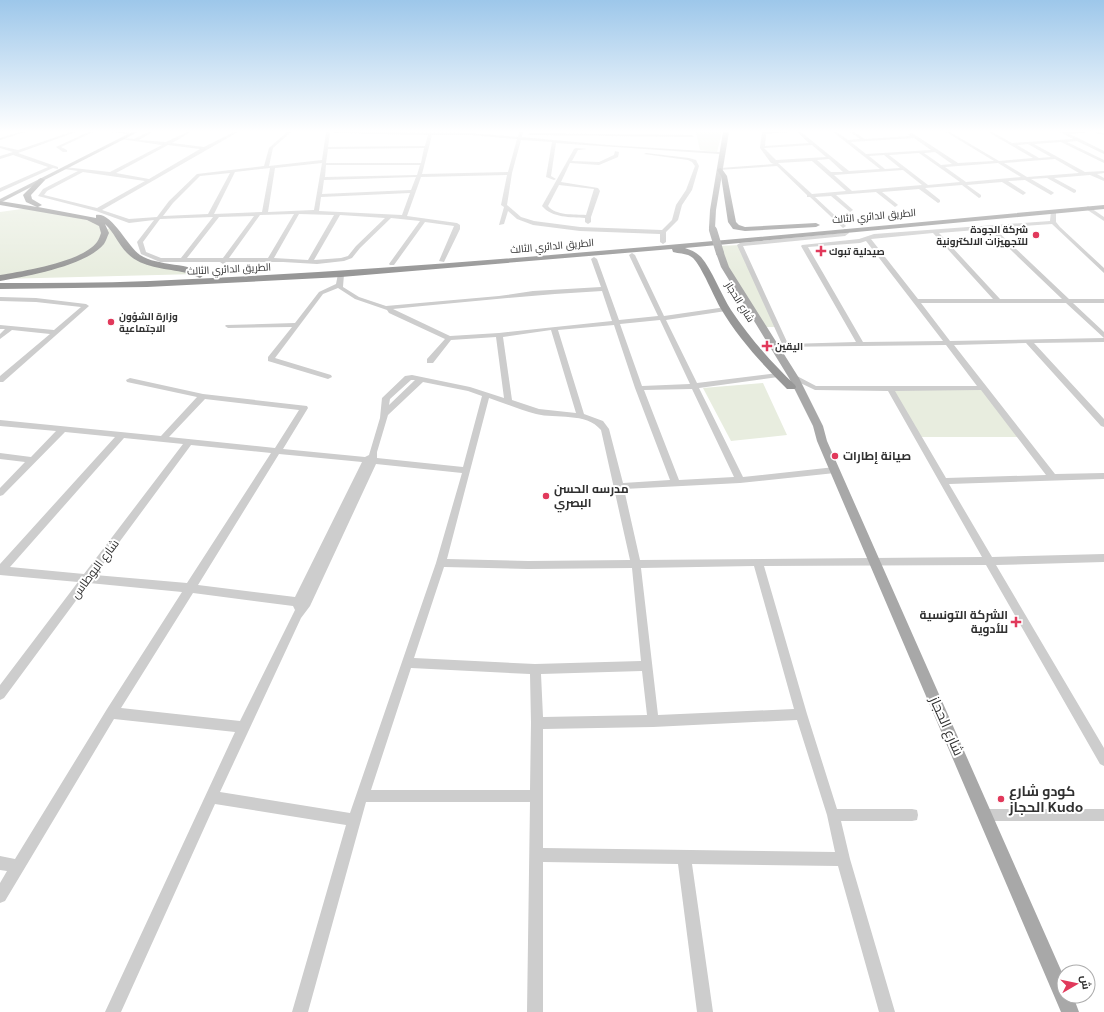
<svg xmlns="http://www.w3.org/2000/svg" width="1104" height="1012" font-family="'DM Sans',Cairo,sans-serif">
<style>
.green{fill:#e8eddf}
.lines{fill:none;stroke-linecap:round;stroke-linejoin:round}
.minor{fill:#cdcdcd;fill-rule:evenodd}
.major{fill:#a8a8a8;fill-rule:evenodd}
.highway{fill:#979797;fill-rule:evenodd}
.major-bridge-far1{stroke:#a8a8a8;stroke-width:6}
.major-bridge{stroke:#a8a8a8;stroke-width:8}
.poi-dot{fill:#e1395b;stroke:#fff;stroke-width:1.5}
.labels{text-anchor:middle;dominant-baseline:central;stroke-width:4;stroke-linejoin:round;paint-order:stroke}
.far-street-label{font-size:10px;fill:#303030;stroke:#fff}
.far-poi-label{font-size:10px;font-weight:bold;fill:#303030;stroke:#fff;text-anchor:start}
.poi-label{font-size:12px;font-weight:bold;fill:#303030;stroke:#fff;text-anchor:start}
.street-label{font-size:12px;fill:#303030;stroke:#fff}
.near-street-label{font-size:14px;fill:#303030;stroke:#fff}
.near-poi-label{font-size:14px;font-weight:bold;fill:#303030;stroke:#fff;text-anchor:start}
</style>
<rect width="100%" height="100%" fill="#fff"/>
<!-- green -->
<g class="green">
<path d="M696 132H722L717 152 700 150Z"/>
<path d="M29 208 75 215 98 223 103 234C100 238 98 243 94 247 71 267 29 271 0 277V212Z"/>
<path d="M112 227 140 259 197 274 0 279 62 264 97 247 105 230Z"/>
<path d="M740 245 778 327H764L726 267 718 246Z"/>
<path d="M763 383 787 435 731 441 703 388Z"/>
<path d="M983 388 1020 437H919L890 389Z"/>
</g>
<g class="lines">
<!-- minor -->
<g class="minor">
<path d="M20 132H25L0 140V138Z"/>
<path d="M71 132H76L18 153 58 167V169L53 168 0 192V188L48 167 13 155 0 159V156L13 152 0 148V146L18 150Z"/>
<path d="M88 132H93L61 147 67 150V152H63L56 147Z"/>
<path d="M111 132H125L129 133 127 134Z"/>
<path d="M148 132H152L139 140 166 142 187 132H191L172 143 204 147 234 132H238L102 210 129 219 157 217 169 201 197 174 264 166 269 148 287 132H291L273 148 269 166 322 160 326 132H330L328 147 425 146 428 135 334 133 332 132 470 133 518 137 519 132H523L522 137 607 145 719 152 721 153 719 154 556 143 551 176 556 179 554 180 546 177 552 142 521 140 512 173 507 205 521 217 534 221 580 227 662 230 672 220 676 205 686 190 695 166 692 162 688 160 644 154 646 153 689 158 696 160 699 166 692 190 682 205 678 220 666 232V242L663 244 660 242V234L580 231 533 225 517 219 508 211 504 224 499 225 504 207 501 205 507 175 421 177 407 216 457 223 460 225V229L444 262 439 261 454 226 425 222 394 265H390L389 264 420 221 391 218 360 248 352 258 344 261 317 264 283 262H226L223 264 220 262H160L141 254 137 242 154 220 129 223 96 211 38 196 43 189 78 171 64 169V167L110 172 162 145 120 139 122 138 134 139ZM432 135H470L517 139 508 172 422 174ZM168 145 200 149 149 179 116 173ZM424 148 421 163H326L328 149ZM322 163 314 210 268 212 275 168ZM326 165H420L417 175 325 177ZM270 168 262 212 214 214 235 172ZM83 172 145 181 97 208 44 195 47 191ZM230 173 208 214 163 216 173 203 200 176ZM416 177 411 190 322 194 324 180ZM410 193 402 215 319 211 321 197ZM294 214 268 258H229L260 215ZM299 214 334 215 308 260 274 258ZM340 215 385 218 356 246 348 256 341 258 314 260ZM254 216 223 258H187L219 217ZM213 217 181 258H161L146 252 143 242 160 219Z"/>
<path d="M762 132H791L766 134 765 146 809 143 797 132H801L849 171 880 169 833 132H837L848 140 860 139 850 132H854L865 139 910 136 908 134 912 133 958 163 994 161 946 132H950L999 161 1033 158 988 132H992L1012 143 1073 139 1060 132H1086L1084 133 1070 134 1104 151V154L1077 141 1067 142 1104 160V163L1061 142 1034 144 1085 172 1104 171V173L1097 174 1104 178V181L1090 175 1054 178 1076 190V192L1074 193 1047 178 1031 179 1053 192 1054 193 1051 195 1025 180 1008 181 1025 192 1026 193 1023 195 1002 182 967 185 981 195V197L979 198 962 185 925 188 940 200V202L938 203 919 189 882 192 897 204 898 205 895 207 876 192 836 195 852 209 853 210 850 212 831 196 815 197 845 225 846 226 843 228 810 197H807V195L777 166 718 170V168H720L774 164 771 163 760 148ZM914 138 931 150 866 154 851 142ZM1028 144 1051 157 1039 158 1017 145ZM812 145 826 157 776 160 764 148ZM935 152 952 164 941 165 924 153ZM919 153 960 182 928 185 889 155ZM884 155 900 168 885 169 869 156ZM829 159 843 172H831L817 160ZM1055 159 1079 173 1027 177 1004 163ZM812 161 846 191 812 194 778 163ZM998 163 1021 177 966 182 945 167ZM903 170 922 185 852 191 834 175Z"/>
<path d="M1096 132 1104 133V135L1096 133Z"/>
<path d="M530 133 692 135 694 136 692 137 528 135Z"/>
<path d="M576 148 587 149 578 150 572 161 599 162 614 155 615 151 619 152 618 157 599 165 570 163 561 182 598 188 600 191 591 217V222L588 224 585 222V218C571 217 552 218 542 206L574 149ZM559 185 594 189 586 215C574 214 556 216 548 206Z"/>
<path d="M1088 206 1104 217V221L1086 209 1085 208Z"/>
<path d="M1051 211 1056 212V222L1060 227 1104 268V273L1052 224 994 228 1069 299H1104V303H1073L1104 332V342L1034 343 1104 419V427L1101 426 1026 343 954 345 1055 474 1104 473V479L949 484 992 557 1104 554V562L996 565 1104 748V766L1100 764 986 565 764 566 807 714 837 809H912L917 810 918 815 917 820 912 821H841L850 859 895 1012H879L838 866 692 864 713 1012H697L678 864 543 862V1012H527L530 802H366L308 1012H292L346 825 215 804 121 1012H105L235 732 114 719 5 901 0 903V883L7 871 0 870V856L15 859 107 709 182 592 89 583 4 698 0 700V685L78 582 0 575V564L115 437 65 432 3 495 0 496V488L25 462 0 459V453L31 457 56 431 0 426V420L161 436 197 397 127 382 126 380 130 378 203 394 307 406 308 408 283 449 365 457 369 455 380 418 382 398 405 376 412 375 470 387 504 398 496 337 451 340 433 363H427V359L445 339 389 313 387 310 355 299 338 288 323 294 275 358 331 375 332 377 328 379 268 361V357L292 327 228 328 225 326 226 325 295 323 319 292 336 284 338 274 341 272 344 274 343 287 359 297 386 306 499 296 533 291 601 287 591 259 594 257 597 259 619 320 658 316 629 255 632 253 635 255 664 316 726 307 729 309 726 311 666 320 697 383 778 373 782 375 778 377 699 388 743 477 835 467 839 470 835 473 740 483 624 489 640 560 982 557 888 391 815 390 790 378 791 376H797L816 386H977L946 345 772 347V345L782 344 737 245 740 243 843 233 844 229H848L849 233 845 236 743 246 788 344 856 342 801 246 802 245 859 239 874 234 1050 221ZM989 229 1062 299H1000L939 233ZM933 233 993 299H918L871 239ZM866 241 943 341 863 342 808 247 860 243ZM602 291 612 321 499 333 450 336 393 309C463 302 532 295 602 291ZM921 303H1066L1104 338 950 341ZM660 320 690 384 642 386 620 324ZM614 325 635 388 670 480 623 483 609 429 603 421 584 414 558 330ZM551 330 576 413 539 409 512 400 503 337ZM411 380H415L389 405 390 399ZM423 382 468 391 482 396 463 467 377 458V452L388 415ZM692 389 734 477 679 480 644 390ZM981 390 1046 475 946 478 895 391ZM489 398C504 403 520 410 536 414 556 419 586 412 601 430L630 560 528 561 447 559ZM205 399 299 410 275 448 169 437ZM124 438 183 444 84 574 10 567ZM191 445 271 453 187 583 95 575ZM279 454 362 462 295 597 198 585ZM376 464 462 473 436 563 350 813 220 792 301 618 310 606ZM754 566 794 709 658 715 641 568ZM444 567 528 569 632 568 641 661 535 664 414 658ZM193 593 293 606 295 610 240 721 121 708ZM411 668 530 674 531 723 530 790H371ZM642 671 647 715 543 717 541 674ZM797 720 827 815 835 852 543 848V729L653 727Z"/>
<path d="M0 297 36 298 86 304 89 306 3 382H0V376L50 334 12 330 0 339V334L5 329H0V325L54 330 81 307 36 302 0 301Z"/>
<path d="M985 809H1104V821H985L980 820 979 815 980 810Z"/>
</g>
<!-- major -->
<g class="major">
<path d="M132 132H138L0 203V199Z"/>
<path d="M723 132H729L716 210 715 228 712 230 709 228 710 210Z"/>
<path d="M717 251H723L724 253 729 267 799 378 823 426 827 441 1064 977V996H1073L1079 1012H1061L817 441 813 426 789 378 721 267 716 253Z"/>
</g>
<!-- highway -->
<g class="highway">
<path d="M720 168 722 169 727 176 736 222 739 225 745 227 816 223 820 225 816 227 745 231 733 229 728 222 721 176 717 170Z"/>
<path d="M41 178 45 180 31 195 32 199 42 205 38 207 96 218V215C112 212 127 246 140 255 158 267 192 262 204 275L200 278C194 276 189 273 182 272 163 268 142 268 127 253 118 244 114 232 105 224L109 233C107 237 106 241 104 244 86 266 27 276 0 281V275C24 271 82 262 97 242 99 239 100 236 101 233L99 226 87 220 0 205V201L37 207 26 202 23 195 39 179Z"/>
<path d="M1104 205V209L685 248C691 250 696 252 701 257 712 270 721 294 731 310 749 337 771 362 795 385L796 387 795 389H787C763 365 739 339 721 309 714 297 702 267 693 258 687 253 680 254 673 252L672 249 341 277 147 287 0 289V283C50 283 100 283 150 281 469 267 786 234 1104 205Z"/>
</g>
<!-- major-bridge-far1 -->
<path class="major-bridge-far1" d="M712 228 713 231"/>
<!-- major-bridge -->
<path class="major-bridge" d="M713 230 720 253"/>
</g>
<!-- sky -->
<linearGradient id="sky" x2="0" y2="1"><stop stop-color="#9dc7ea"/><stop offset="0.48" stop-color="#fff"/><stop offset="1" stop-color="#fff" stop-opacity="0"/></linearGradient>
<rect width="1104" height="273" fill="url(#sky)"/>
<!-- markers -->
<g class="poi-dot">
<circle cx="1036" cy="235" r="4"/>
<path d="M819 245h4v4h4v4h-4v4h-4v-4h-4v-4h4z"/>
<circle cx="111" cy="322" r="4"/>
<path d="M765 340h4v4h4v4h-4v4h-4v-4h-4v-4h4z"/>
<circle cx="835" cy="456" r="4"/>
<circle cx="546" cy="496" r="4"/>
<path d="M1014 616h4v4h4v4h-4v4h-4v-4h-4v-4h4z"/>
<circle cx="1001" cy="799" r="4"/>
</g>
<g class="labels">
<!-- far-street labels -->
<g class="far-street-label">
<text transform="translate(874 216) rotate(-5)">الطريق الدائري الثالث</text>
<text transform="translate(552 246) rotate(-5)">الطريق الدائري الثالث</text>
<text transform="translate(229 269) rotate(-3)">الطريق الدائري الثالث</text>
<text transform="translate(740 302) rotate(58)">شارع الحجاز</text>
</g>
<!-- far-poi labels -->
<g class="far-poi-label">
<text x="1028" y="229" text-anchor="end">شركة الجودة<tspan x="1028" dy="12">للتجهيزات الالكترونية</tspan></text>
<text x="829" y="251">صيدلية تبوك</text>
<text x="119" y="316">وزارة الشؤون<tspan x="119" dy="12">الاجتماعية</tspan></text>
<text x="775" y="346">اليقين</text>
</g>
<!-- poi labels -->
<g class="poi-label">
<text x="843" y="456">صيانة إطارات</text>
<text x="554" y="489">مدرسه الحسن<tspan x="554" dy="14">البصري</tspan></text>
<text x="1008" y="615" text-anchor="end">الشركة التونسية<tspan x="1008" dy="14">للأدوية</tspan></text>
</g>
<!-- street labels -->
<g class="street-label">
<text transform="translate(95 569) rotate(-53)">شارع البوطاس</text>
</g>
<!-- near-street labels -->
<g class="near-street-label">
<text transform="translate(947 726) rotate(66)">شارع الحجاز</text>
</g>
<!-- near-poi labels -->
<g class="near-poi-label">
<text x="1009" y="791">كودو شارع<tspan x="1009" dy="16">الحجاز Kudo</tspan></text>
</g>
</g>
<!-- north arrow -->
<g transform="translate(1076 984) rotate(81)"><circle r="19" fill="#ffffff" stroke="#acacac"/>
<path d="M0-3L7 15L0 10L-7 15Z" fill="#e1395b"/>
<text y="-6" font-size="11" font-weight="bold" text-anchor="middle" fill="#303030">ش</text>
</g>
</svg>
